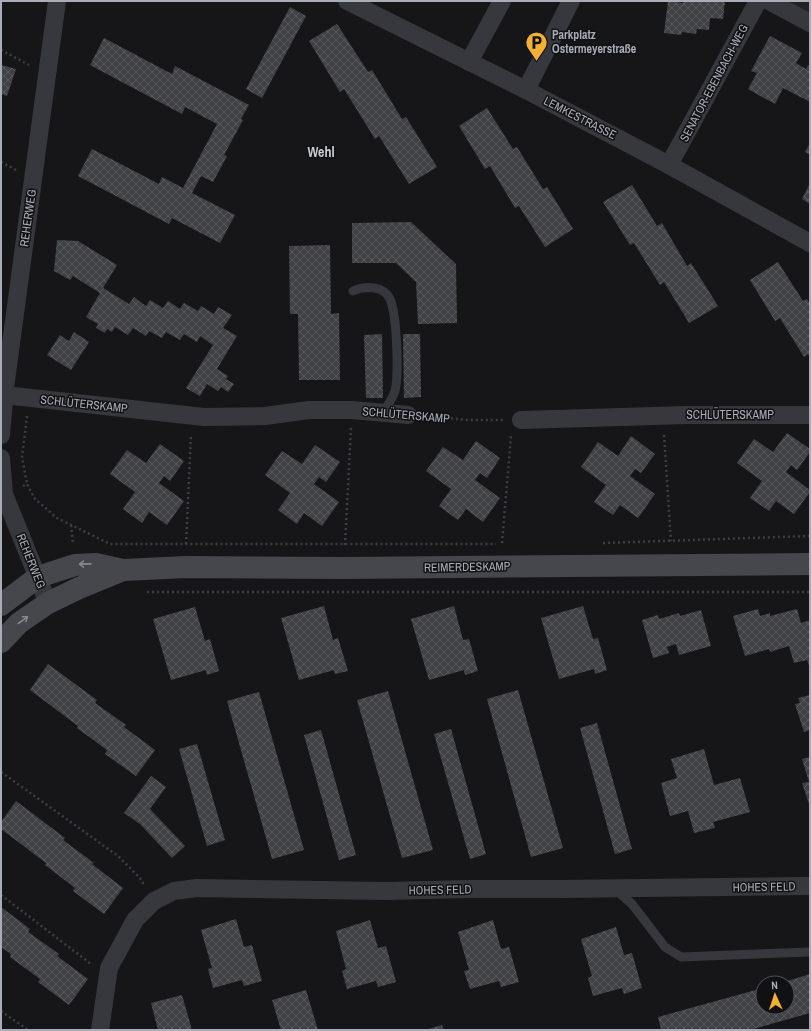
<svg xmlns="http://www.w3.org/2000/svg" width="811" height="1031" font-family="'Archivo Narrow',sans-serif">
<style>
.built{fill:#222225}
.building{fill:url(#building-cross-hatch)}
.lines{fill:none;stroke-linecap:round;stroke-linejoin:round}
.path{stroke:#3d3f44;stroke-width:2.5;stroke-dasharray:2 3;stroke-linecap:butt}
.service{stroke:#37383d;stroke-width:9}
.minor{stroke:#37383d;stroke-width:18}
.secondary{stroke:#45474d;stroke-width:22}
.oneway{stroke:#858993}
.labels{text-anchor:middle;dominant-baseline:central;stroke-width:3;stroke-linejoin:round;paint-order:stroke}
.poi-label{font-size:12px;font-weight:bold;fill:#a8adb8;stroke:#111113;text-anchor:start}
.street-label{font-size:12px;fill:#a8adb8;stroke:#111113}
.quarter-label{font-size:14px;font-weight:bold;fill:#c9ccd4;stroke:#111113}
</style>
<defs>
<pattern id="building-cross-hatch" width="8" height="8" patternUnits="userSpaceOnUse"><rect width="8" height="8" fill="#404145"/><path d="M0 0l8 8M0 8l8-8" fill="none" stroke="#595a5e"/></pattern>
</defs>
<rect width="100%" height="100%" fill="#161618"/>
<!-- built -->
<path class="built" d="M788 1H810V13Z"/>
<!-- building -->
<g class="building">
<path d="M668 1 683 3V1H725L723 19 710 18 709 30 697 29 696 34 682 32 681 35 664 33Z"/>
<path d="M290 7 306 16 262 98 246 89Z"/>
<path d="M337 24 368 72 372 70 402 119 406 117 437 167 409 184 379 136 375 139 344 89 340 92 309 41Z"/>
<path d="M770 36 802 53 796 63 806 69 808 65 810 66V102L783 88 775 104 748 89 757 73 751 71Z"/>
<path d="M104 38 172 74 175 66 249 105 241 119 243 120 224 155 227 156 213 182 201 176 192 193 235 215 220 243 172 218 169 224 78 176 92 149 159 184 162 177 183 188 217 124 185 107 182 114 90 65Z"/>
<path d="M1 65 16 69 7 96 1 94Z"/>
<path d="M487 108 513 149 517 147 543 189 547 187 573 229 545 247 519 206 515 208 490 166 485 169 459 126Z"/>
<path d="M810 143V155L805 152Z"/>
<path d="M810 183V204L802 199Z"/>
<path d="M632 185 657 226 662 223 687 266 691 263 718 306 689 323 664 282 660 285 634 243 630 245 603 202Z"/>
<path d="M411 222 456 264 457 323 418 324 416 282 396 263H352V223Z"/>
<path d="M57 240 78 241 117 265 103 288 129 304 134 297 146 306 150 300 163 308 168 301 180 309 184 303 198 311 201 306 214 314 218 307 232 315 223 328 237 336 217 369 228 376 226 379 234 384 228 392 221 387 218 391 207 384 200 396 186 388 213 345 200 336 197 342 184 334 180 340 166 332 162 338 149 331 146 336 133 328 128 335 115 327 112 332 107 329 105 333 96 328 98 324 86 317 100 293 73 276 70 280 54 271Z"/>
<path d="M330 245 331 314 339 313 340 380H299L298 314H290L289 246Z"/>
<path d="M778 262 803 301 807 299 810 304V358L808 354 804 357 780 318 775 321 750 280Z"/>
<path d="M74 332 89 342 71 370 47 355 60 335 69 341Z"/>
<path d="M382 334 383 398H366L364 335Z"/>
<path d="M403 334H420L421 397 404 398Z"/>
<path d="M787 433 810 449V452L797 470 791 465 786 472 810 490V492L794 514 776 501 769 511 750 498 762 481 737 463 754 439 773 452Z"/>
<path d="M631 436 655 454 641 473 635 469 630 476 655 494 638 518 620 505 613 515 594 502 606 485 581 467 598 442 618 456Z"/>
<path d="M476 441 500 458 487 478 480 473 475 480 500 498 483 522 466 509 458 520 439 506 451 489 426 471 443 447 463 460Z"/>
<path d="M160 444 184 461 170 481 164 476 159 483 184 501 167 525 149 512 142 523 123 509 135 492 110 474 127 450 146 463Z"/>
<path d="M315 445 340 462 326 482 319 477 314 484 339 502 322 526 304 513 297 524 278 510 290 493 265 475 282 451 302 464Z"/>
<path d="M324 606 333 640 338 638 348 671 335 674 334 670 299 680 281 618Z"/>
<path d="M454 606 463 640 469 639 478 671 465 675 464 670 429 680 411 619Z"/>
<path d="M583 606 593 639 598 638 607 670 595 674 594 669 559 679 541 618Z"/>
<path d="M195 607 205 641 210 639 219 671 207 675 206 670 171 680 153 619Z"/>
<path d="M758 609 760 616 770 613V616L797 609 801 623 810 620V668L807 660 794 663 789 646 770 652 769 649 745 656 733 616Z"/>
<path d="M701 610 711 646 679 655 676 644 667 647 669 653 653 658 642 620 658 615 659 619 679 613 680 616Z"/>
<path d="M48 664 97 700 95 703 126 725 124 727 155 750 136 776 105 754 107 750 77 728 78 726 30 690Z"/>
<path d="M518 690 563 848 531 857 487 699Z"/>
<path d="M388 691 433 850 402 858 357 700Z"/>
<path d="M259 692 304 850 272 859 227 701Z"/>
<path d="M810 695V730L804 732 795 704 800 703 798 698Z"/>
<path d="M597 723 632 849 615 854 580 728Z"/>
<path d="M451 729 486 854 470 859 434 734Z"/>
<path d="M321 730 356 855 339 860 304 735Z"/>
<path d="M197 744 225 840 207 846 179 749Z"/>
<path d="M704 749 714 785 740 778 750 812 713 822 715 828 694 833 688 811 670 816 661 783 677 778 671 759Z"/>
<path d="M810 757V807L802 783 809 782 802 759Z"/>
<path d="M151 776 166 787 150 809 185 846 172 858 140 824 124 813Z"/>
<path d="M16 801 65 838 63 840 94 863 92 864 123 888 104 914 73 891 75 888 45 865 46 863 1 829V822Z"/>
<path d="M1 907 30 929 28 932 59 954 57 956 88 979 69 1005 38 982 40 979 10 957 11 954 1 947Z"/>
<path d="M236 919 244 947 252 945 262 981 244 986 242 980 213 988 208 969 212 968 201 930Z"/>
<path d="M370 920 378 948 386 946 396 982 378 987 376 981 347 989 342 971 346 969 336 931Z"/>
<path d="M493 920 501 949 509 947 519 982 501 987 499 981 470 989 464 971 469 970 458 932Z"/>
<path d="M616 927 624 955 632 953 642 988 624 994 622 988 593 996 588 978 592 976 581 939Z"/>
<path d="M810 974V1013L750 1030H661L658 1017 763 988V1007H787V983H781Z"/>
<path d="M306 990 318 1030H281L272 1000Z"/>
<path d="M182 995 192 1030H158L151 1003Z"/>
<path d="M442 1025 444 1030H425Z"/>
</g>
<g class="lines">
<!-- path -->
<g class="path">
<path d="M1 50 29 65"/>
<path d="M1 162 16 170"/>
<path d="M27 416 22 457 27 484"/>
<path d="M426 416 468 420H503"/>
<path d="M664 435 671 541"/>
<path d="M23 486 27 484 35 499 57 518 110 544H496"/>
<path d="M71 525 73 544"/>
<path d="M502 543 511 436"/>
<path d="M603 543 810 536"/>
<path d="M186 544 191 434"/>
<path d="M345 545 351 428"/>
<path d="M147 592H810"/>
<path d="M1 772 118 856 140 878 144 885"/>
<path d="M1 895 91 964"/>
<path d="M1 1011 28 1030"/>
</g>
<!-- service -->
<g class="service">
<path d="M353 291C364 286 384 285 390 299 397 315 399 374 395 391 393 398 387 406 383 413"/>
<path d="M616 890 632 904 665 947 681 957 810 952"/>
</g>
<!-- minor -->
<g class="minor">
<path d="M347 1 526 90 669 165 810 243"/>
<path d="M769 1 810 23"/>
<path d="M469 62 502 1"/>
<path d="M526 90 571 1"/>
<path d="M669 165 758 1"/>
<path d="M4 395 204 417 265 416 309 410H352L408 415"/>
<path d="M521 420 687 415H810"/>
<path d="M1 435 5 388 57 1"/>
<path d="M1 458 4 494 48 603"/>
<path d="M100 1030 109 968 135 920 154 901 174 891 197 888 386 891 467 889H560L810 886"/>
</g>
<!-- secondary -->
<g class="secondary">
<path d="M1 605 38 577 75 565 96 564 123 570"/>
<path d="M1 642 19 623 48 603 79 588 123 570 186 567 343 568 810 564"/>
</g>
</g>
<!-- one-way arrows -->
<defs><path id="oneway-shaft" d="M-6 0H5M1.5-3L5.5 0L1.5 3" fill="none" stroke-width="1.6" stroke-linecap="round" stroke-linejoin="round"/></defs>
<g class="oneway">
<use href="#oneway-shaft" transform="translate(85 564) rotate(179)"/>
<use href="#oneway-shaft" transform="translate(23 620) rotate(-36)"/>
</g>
<!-- icons -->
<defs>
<symbol id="parking-pin" viewBox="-11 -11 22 30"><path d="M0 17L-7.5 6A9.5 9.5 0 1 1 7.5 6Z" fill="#f2b134" stroke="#111113"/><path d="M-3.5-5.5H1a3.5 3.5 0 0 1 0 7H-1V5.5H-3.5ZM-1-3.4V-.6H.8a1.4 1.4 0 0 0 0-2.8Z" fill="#111"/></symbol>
</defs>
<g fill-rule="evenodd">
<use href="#parking-pin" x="524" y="30" width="25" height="34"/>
</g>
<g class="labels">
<!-- poi labels -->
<g class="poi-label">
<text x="552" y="35">Parkplatz<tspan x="552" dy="14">Ostermeyerstraße</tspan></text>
</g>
<!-- street labels -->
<g class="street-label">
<text transform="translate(714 83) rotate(-62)">SENATOR-EBENBACH-WEG</text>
<text transform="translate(580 118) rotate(27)">LEMKESTRASSE</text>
<text transform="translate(28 218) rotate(-82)">REHERWEG</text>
<text transform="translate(84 404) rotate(6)">SCHLÜTERSKAMP</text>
<text transform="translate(406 415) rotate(5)">SCHLÜTERSKAMP</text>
<text x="730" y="415">SCHLÜTERSKAMP</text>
<text transform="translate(31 561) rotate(68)">REHERWEG</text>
<text transform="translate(467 567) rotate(-1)">REIMERDESKAMP</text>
<text transform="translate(764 887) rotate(-1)">HOHES FELD</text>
<text transform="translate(440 890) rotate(-1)">HOHES FELD</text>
</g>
<!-- quarter labels -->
<g class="quarter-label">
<text x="321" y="152">Wehl</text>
</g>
</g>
<!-- border -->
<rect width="811" height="1031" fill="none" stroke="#a8adb8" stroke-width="4"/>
<!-- north arrow -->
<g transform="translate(775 995) rotate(357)"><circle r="19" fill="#111113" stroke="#4d4f55"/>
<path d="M0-3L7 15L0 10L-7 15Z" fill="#f2b134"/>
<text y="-6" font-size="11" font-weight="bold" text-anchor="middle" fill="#a8adb8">N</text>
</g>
</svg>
